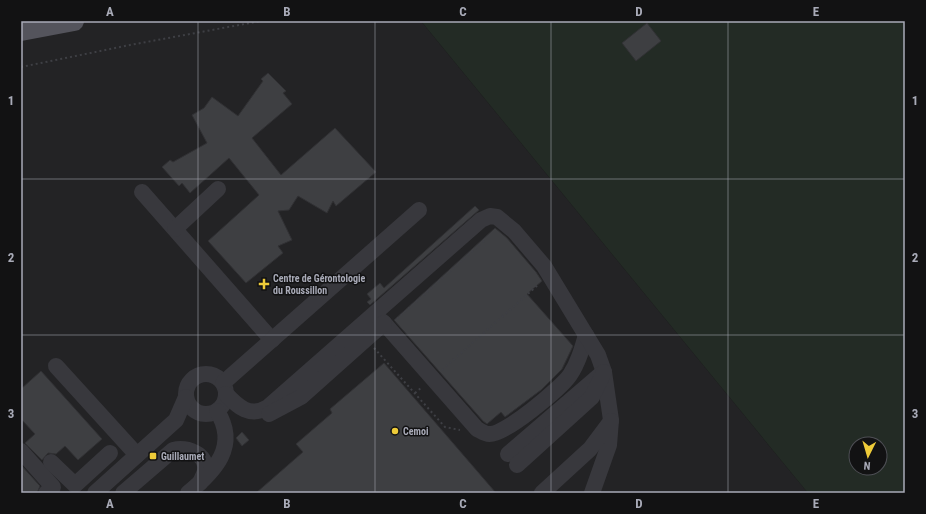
<svg xmlns="http://www.w3.org/2000/svg" width="926" height="514" font-family="'Roboto Condensed',sans-serif">
<style>
.built{fill:#232325}
.green{fill:#232b25;fill-rule:evenodd}
.building{fill:#3e3f42;stroke:#313134}
.lines{fill:none;stroke-linecap:round;stroke-linejoin:round}
.path{stroke:#3e3f44;stroke-width:2;stroke-dasharray:2 3;stroke-linecap:butt}
.minor{stroke:#38383d;stroke-width:16}
.major{stroke:#54545c;stroke-width:20}
.grid{fill:none;stroke:#a9abb8;stroke-width:1;stroke-opacity:0.55}
.poi-dot{fill:#eecb39;stroke:#121213;stroke-width:1.5}
.labels{text-anchor:middle;dominant-baseline:central;stroke-width:3;stroke-linejoin:round;paint-order:stroke}
.poi-label{font-size:10px;font-weight:bold;fill:#a9abb8;stroke:#121213;text-anchor:start}
.neatline{fill:none;stroke:#a9abb8;stroke-width:1.5}
.grid-label{font-size:13px;text-anchor:middle;font-weight:bold;fill:#a9abb8}
</style>
<rect width="100%" height="100%" fill="#171718"/>
<!-- built -->
<path class="built" d="M21 21H421L808 493H21Z"/>
<!-- green -->
<path class="green" d="M421 21H905V493H808ZM856 444H880V468H856Z"/>
<!-- building -->
<g class="building">
<path d="M647 23 661 41 636 61 622 43Z"/>
<path d="M268 73 286 91 283 93 292 104 252 138 281 175 335 128 376 172 336 206 333 201 327 213 298 196 289 210 278 211 292 240 278 246 283 253 246 283 208 241 259 195 229 158 190 193 182 183 179 186 162 167 170 160 173 162 207 143 192 115 204 108 212 97 238 116 263 81 261 79Z"/>
<path d="M475 206 479 210 370 305 367 302 371 299 367 294 380 283 384 288Z"/>
<path d="M495 228 507 238 536 272 542 281 527 294 573 346 562 369 541 390 505 417 501 412 487 424 483 421 394 320Z"/>
<path d="M384 363 496 493H256L303 452 296 444 332 413 330 409Z"/>
<path d="M41 371 102 439 78 460 65 446 56 454 48 453 42 460 25 443 35 434 21 419V389Z"/>
<path d="M242 432 249 440 242 446 236 438Z"/>
<path d="M21 465 40 486 37 493H21Z"/>
</g>
<g class="lines">
<!-- path -->
<g class="path">
<path d="M21 67 130 45 261 21"/>
<path d="M397 319 485 240"/>
<path d="M374 348 445 427 460 430"/>
<path d="M442 370 539 284"/>
<path d="M415 393 422 387"/>
</g>
<!-- minor -->
<g class="minor">
<path d="M142 192 272 340"/>
<path d="M175 229 218 189"/>
<path d="M374 315 384 323 477 429C481 431 485 434 489 434 504 436 561 388 570 375 578 363 582 349 586 335"/>
<path d="M56 366 137 455"/>
<circle cx="206" cy="394" r="20"/>
<path d="M223 383 419 210"/>
<path d="M226 394C238 407 250 418 268 407L481 220 490 216 497 217 514 231 544 266 598 355 604 372 611 420 609 445 592 493"/>
<path d="M269 414 301 397 384 323"/>
<path d="M21 451 53 487 46 493"/>
<path d="M508 454 601 374"/>
<path d="M51 462 75 485 110 453"/>
<path d="M517 465 592 397 604 372"/>
<path d="M95 493 176 420 186 397"/>
<path d="M123 493 173 450C186 447 208 453 205 471 204 475 201 480 200 483"/>
<path d="M188 493C215 471 239 446 217 411"/>
<path d="M542 493 590 449 611 421"/>
</g>
<!-- major -->
<path class="major" d="M21 31 74 21"/>
</g>
<!-- grid -->
<path class="grid" d="M198 21V493M375 21V493M551 21V493M728 21V493M21 179H905M21 335H905"/>
<!-- markers -->
<g class="poi-dot">
<path d="M262 278h4v4h4v4h-4v4h-4v-4h-4v-4h4z"/>
<circle cx="395" cy="431" r="4"/>
<rect x="149" y="452" width="8" height="8" rx="2"/>
</g>
<g class="labels">
<!-- poi labels -->
<g class="poi-label">
<text x="273" y="278">Centre de Gérontologie<tspan x="273" dy="12">du Roussillon</tspan></text>
<text x="403" y="431">Cemoi</text>
<text x="161" y="456">Guillaumet</text>
</g>
</g>
<!-- border -->
<rect width="926" height="514" fill="none" stroke="#121213" stroke-width="44"/>
<!-- north arrow -->
<g transform="translate(868 456) rotate(185)"><circle r="19" fill="#121213" stroke="#4e4f55"/>
<path d="M0-3L7 15L0 10L-7 15Z" fill="#eecb39"/>
<text y="-6" font-size="11" font-weight="bold" text-anchor="middle" fill="#a9abb8">N</text>
</g>
<rect x="22" y="22" width="882" height="470" class="neatline"/>
<g class="grid-label">
<text x="110" y="16">A</text>
<text x="287" y="16">B</text>
<text x="463" y="16">C</text>
<text x="639" y="16">D</text>
<text x="816" y="16">E</text>
<text x="11" y="105">1</text>
<text x="915" y="105">1</text>
<text x="11" y="262">2</text>
<text x="915" y="262">2</text>
<text x="11" y="418">3</text>
<text x="915" y="418">3</text>
<text x="110" y="508">A</text>
<text x="287" y="508">B</text>
<text x="463" y="508">C</text>
<text x="639" y="508">D</text>
<text x="816" y="508">E</text>
</g>
</svg>
